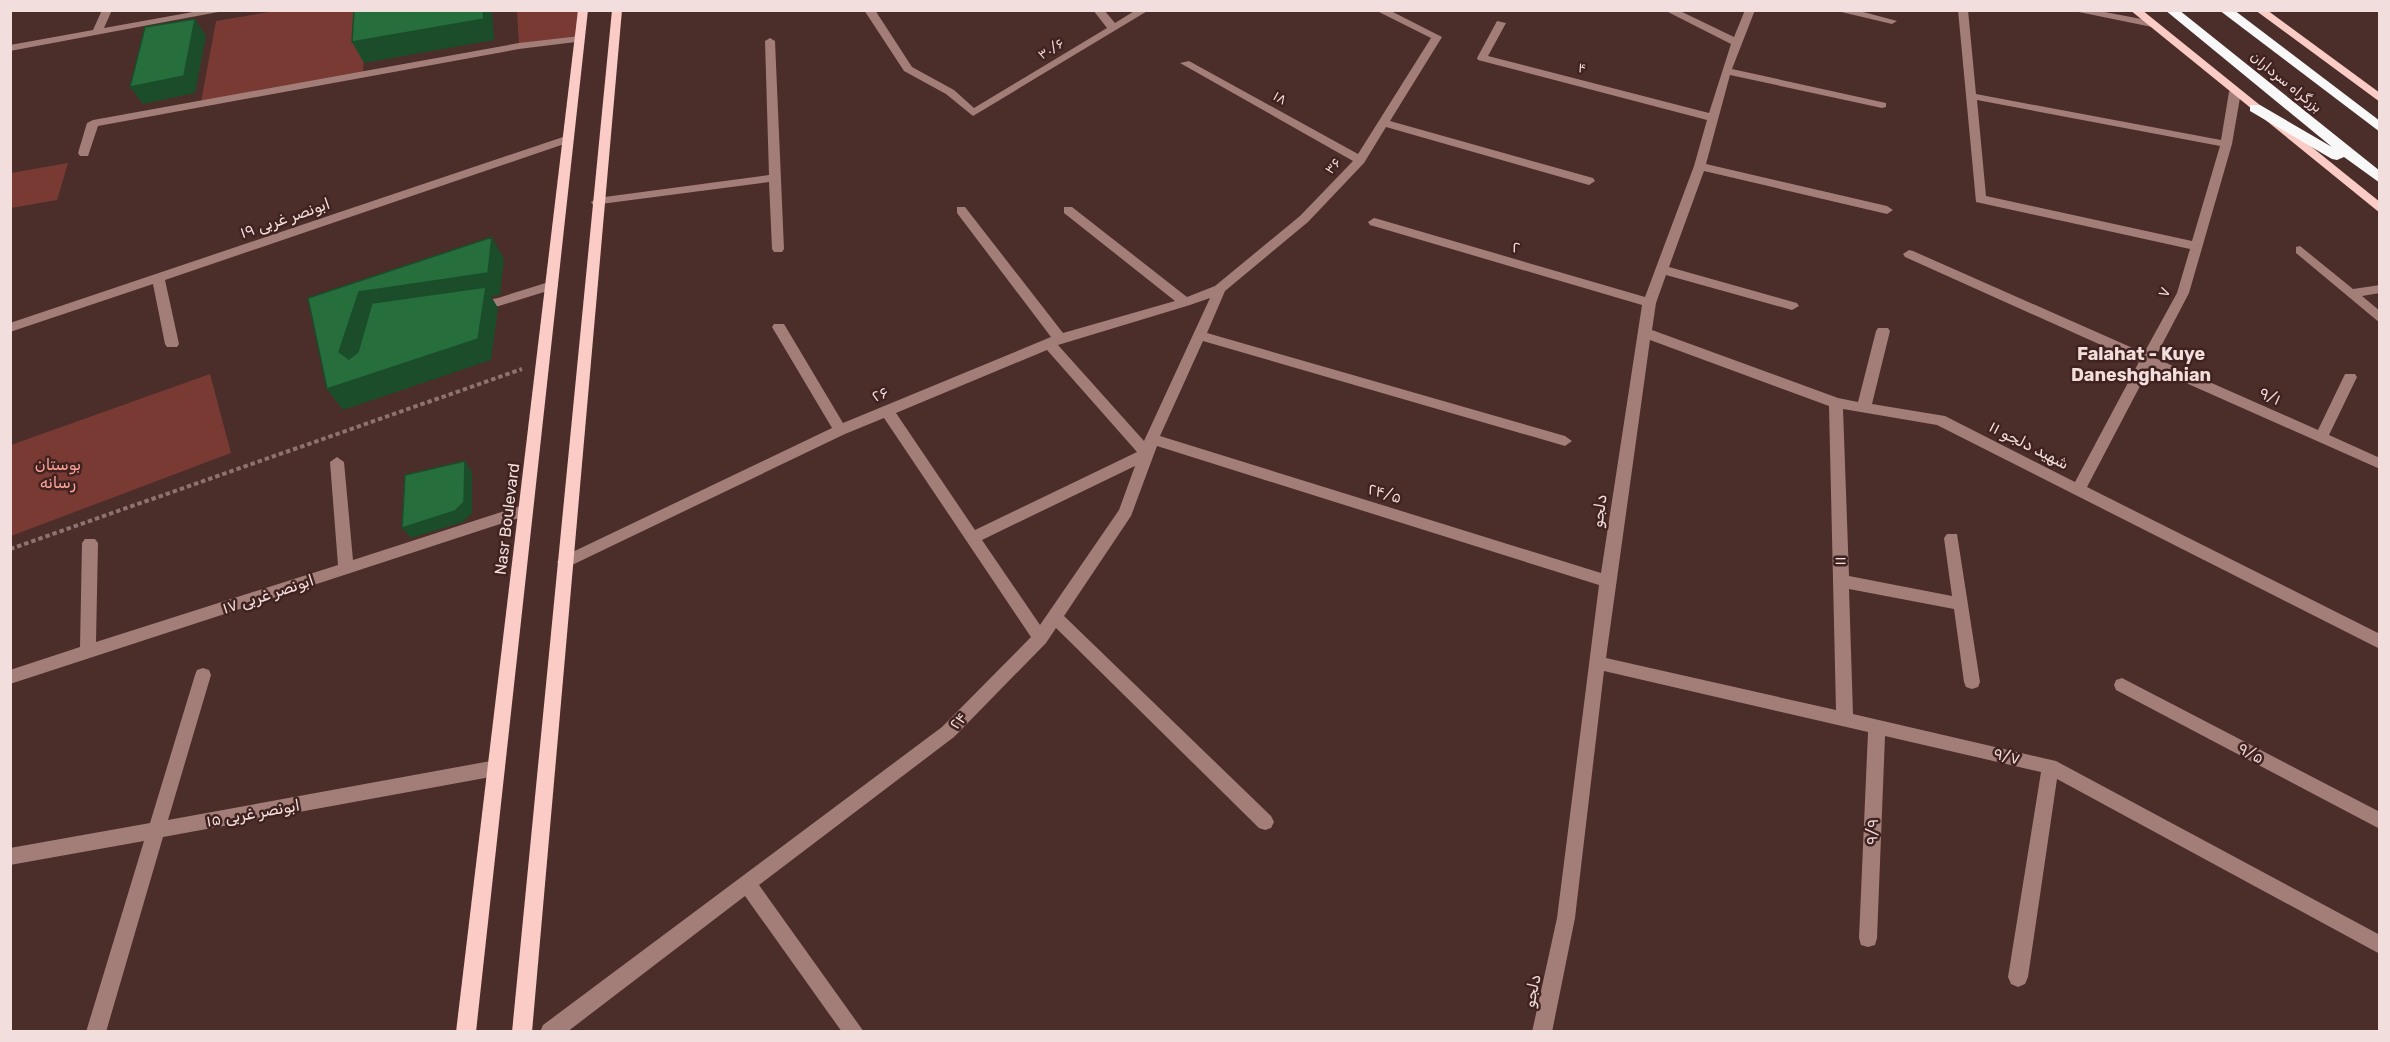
<svg xmlns="http://www.w3.org/2000/svg" width="2390" height="1042" font-family="Rubik,Vazirmatn,sans-serif">
<style>
.green{fill:#793a34}
.lines{fill:none;stroke-linecap:round;stroke-linejoin:round}
.path{stroke:#8c7270;stroke-width:4;stroke-dasharray:4.5 3;stroke-linecap:butt}
.minor{fill:#a37d78;fill-rule:evenodd}
.major{fill:#fbcbc5;fill-rule:evenodd}
.highway{fill:#f8f8f8;fill-rule:evenodd}
.shaded-wall{fill:#1b4d2a}
.building{fill:#266e3c;stroke:#1b4d2a;stroke-width:1.5}
.labels{text-anchor:middle;dominant-baseline:central;stroke-width:5;stroke-linejoin:round;paint-order:stroke}
.far-street-label{font-size:14px;fill:#f2dedc;stroke:#402320}
.street-label{font-size:16px;fill:#f2dedc;stroke:#402320}
.park-label{font-size:16px;fill:#fea399;stroke:#402320}
.neighbourhood-label{font-size:18px;font-weight:bold;fill:#f2dedc;stroke:#402320}
</style>
<rect width="100%" height="100%" fill="#4b2d2a"/>
<!-- green -->
<g class="green">
<path d="M275 11H367L363 73 201 102 216 21Z"/>
<path d="M517 11H583L580 39 519 46Z"/>
<path d="M68 163 57 200 11 208V173Z"/>
<path d="M210 374 231 453 11 536V445Z"/>
</g>
<g class="lines">
<!-- path -->
<path class="path" d="M10 549 522 369"/>
<!-- minor -->
<g class="minor">
<path d="M102 10H112L104 28 204 10H229L10 51V45L93 30Z"/>
<path d="M864 10H875L912 67 954 90 974 108 1107 28 1093 10H1104L1115 23 1136 10H1149L973 116 946 94 904 71Z"/>
<path d="M1375 10H1389L1442 37 1390 121 1593 178 1595 181 1589 185 1386 127 1364 163 1308 222 1225 291 1207 333 1565 436 1572 441 1565 446 1203 341 1160 436 1601 573 1642 305 1370 225 1368 222 1374 218 1378 219 1645 297 1694 166 1707 120 1478 60 1477 58 1497 21 1506 23 1488 56 1709 113 1731 44 1664 10H1678L1734 37 1745 10H1755L1732 69 1886 103V107L1882 108 1730 75 1706 164 1887 206 1893 210 1887 214 1704 171 1669 267 1797 303 1799 306 1792 310 1666 275 1656 303 1652 330 1838 398 1858 402 1876 331 1878 328H1888L1890 331 1872 404 1945 416 2075 482 2139 362 1905 257 1903 254 1909 250 1913 251 2144 353 2177 293 2190 249 1976 202 1958 10H1968L1976 94 2221 140 2229 92 2231 90H2239L2241 92 2232 144 2189 293 2155 358 2318 430 2345 374H2355L2357 377 2329 435 2380 458V469L2150 367 2087 487 2380 634V649L1937 425 1843 409 1849 576 1952 596 1944 538 1947 534H1957L1980 682 1978 687 1972 689 1966 687 1964 682 1954 609 1849 589 1853 714 2056 761 2380 935V954L2057 779 2028 977 2025 984 2018 987 2011 984 2008 977 2041 772 1885 736 1877 938 1875 945 1868 947 1861 945 1859 938 1868 732 1604 671 1575 918 1552 1032H1532L1557 918 1599 585 1157 446 1131 516 1064 616 1271 816 1274 822 1271 828 1265 830 1259 828 1056 628 1046 643 954 737 759 885 864 1032H842L745 896 567 1032H540L543 1025 942 727 1031 637 884 418 845 434 570 566H560L557 562 560 558 832 428 772 327 774 324H784L843 423 1051 337 957 213V207H965L1063 333 1175 301 1064 213V207H1072L1187 297 1215 286 1300 216 1353 161 1180 63 1189 61 1358 154 1431 38ZM1977 100 2220 146 2192 241 1986 196ZM1210 298 1144 441 1058 345 1190 305ZM1650 340 1829 406 1836 710 1606 658ZM1047 350 1137 452 975 530 896 413ZM1135 466 1119 510 1040 625 982 540Z"/>
<path d="M1833 10H1856L1897 21 1892 24Z"/>
<path d="M2069 10H2094L2152 21 2157 24 2152 27Z"/>
<path d="M580 36 584 37V41L519 49 98 126 88 156H80L78 153 87 123 93 120 519 43Z"/>
<path d="M770 38 775 41 784 249 782 252H774L772 249 769 182 593 205 591 202 597 198 769 175 765 41Z"/>
<path d="M569 135 573 137V141L165 280 179 344 177 347H167L165 344 153 284 10 332V323Z"/>
<path d="M2300 246 2353 289 2380 285V293L2362 296 2380 311V323L2296 253V247Z"/>
<path d="M552 281 557 282 558 285 557 288 499 306 477 310 470 306 472 303 498 298Z"/>
<path d="M337 457 344 462 353 560 526 504 531 506 533 510 531 514 10 684V670L80 647 82 543 85 539H95L98 543 96 642 338 565 330 462Z"/>
<path d="M203 668 209 670 211 675 168 820 496 760 502 762 505 768 502 774 496 776 163 837 106 1032H86L144 841 10 865V848L150 823 195 675 197 670Z"/>
<path d="M2122 678 2380 812V829L2116 690 2114 685 2116 680Z"/>
</g>
<!-- major -->
<g class="major">
<path d="M578 10H588L476 1032H456Z"/>
<path d="M612 10H622L532 1032H512Z"/>
<path d="M2130 10H2142L2380 202V213Z"/>
<path d="M2255 10H2267L2380 93V102Z"/>
</g>
<!-- highway -->
<g class="highway">
<path d="M2165 10H2179L2380 171V183L2344 157 2337 160 2332 159 2250 111V105H2260L2332 147Z"/>
<path d="M2219 10H2234L2380 121V132Z"/>
</g>
</g>
<!-- shaded-wall -->
<g class="shaded-wall">
<path d="M483 10H492L494 40 364 63 352 42Z"/>
<path d="M195 19 206 36 195 93 143 104 130 87Z"/>
<path d="M492 237 504 259 500 295 491 296 498 308 491 360 343 410 327 389 359 292Z"/>
<path d="M465 461 472 472V513L463 522 411 538 402 528Z"/>
</g>
<!-- building -->
<g class="building">
<path d="M354 10H483L484 19 352 42Z"/>
<path d="M195 19 184 76 130 87 145 27Z"/>
<path d="M492 237 488 273 359 292 339 352 349 359 358 352 372 303 486 287 478 339 327 389 308 298Z"/>
<path d="M465 461 464 502 455 511 402 528 405 475Z"/>
</g>
<g class="labels">
<!-- far-street labels -->
<g class="far-street-label">
<text transform="translate(1051 49) rotate(-31)">۳۰/۶</text>
<text transform="translate(1582 68) rotate(14)">۴</text>
<text transform="translate(2286 82) rotate(39)">بزرگراه سرداران</text>
<text transform="translate(1280 98) rotate(29)">۱۸</text>
<text transform="translate(1333 166) rotate(-47)">۳۶</text>
</g>
<!-- street labels -->
<g class="street-label">
<text transform="translate(285 218) rotate(-19)">ابونصر غربی ۱۹</text>
<text transform="translate(1516 247) rotate(16)">۲</text>
<text transform="translate(2164 292) rotate(-65)">۷</text>
<text transform="translate(880 394) rotate(-22)">۲۶</text>
<text transform="translate(2270 396) rotate(24)">۹/۱</text>
<text transform="translate(2029 445) rotate(27)">شهید دلجو ۱۱</text>
<text transform="translate(1385 493) rotate(17)">۲۴/۵</text>
<text transform="translate(1599 511) rotate(-82)">دلجو</text>
<text transform="translate(507 519) rotate(-83)">Nasr Boulevard</text>
<text transform="translate(1840 561) rotate(-91)">۱۱</text>
<text transform="translate(268 594) rotate(-18)">ابونصر غربی ۱۷</text>
<text transform="translate(958 721) rotate(-45)">۲۴</text>
<text transform="translate(2251 753) rotate(28)">۹/۵</text>
<text transform="translate(2007 756) rotate(13)">۹/۷</text>
<text transform="translate(253 813) rotate(-10)">ابونصر غربی ۱۵</text>
<text transform="translate(1872 832) rotate(-88)">۹/۹</text>
<text transform="translate(1532 991) rotate(-78)">دلجو</text>
</g>
<!-- park labels -->
<g class="park-label">
<text x="58" y="464">بوستان<tspan x="58" dy="18">رسانه</tspan></text>
</g>
<!-- neighbourhood labels -->
<g class="neighbourhood-label">
<text x="2141" y="354">Falahat - Kuye<tspan x="2141" dy="21">Daneshghahian</tspan></text>
</g>
</g>
<!-- border -->
<rect width="2390" height="1042" fill="none" stroke="#f2dedc" stroke-width="24"/>
</svg>
